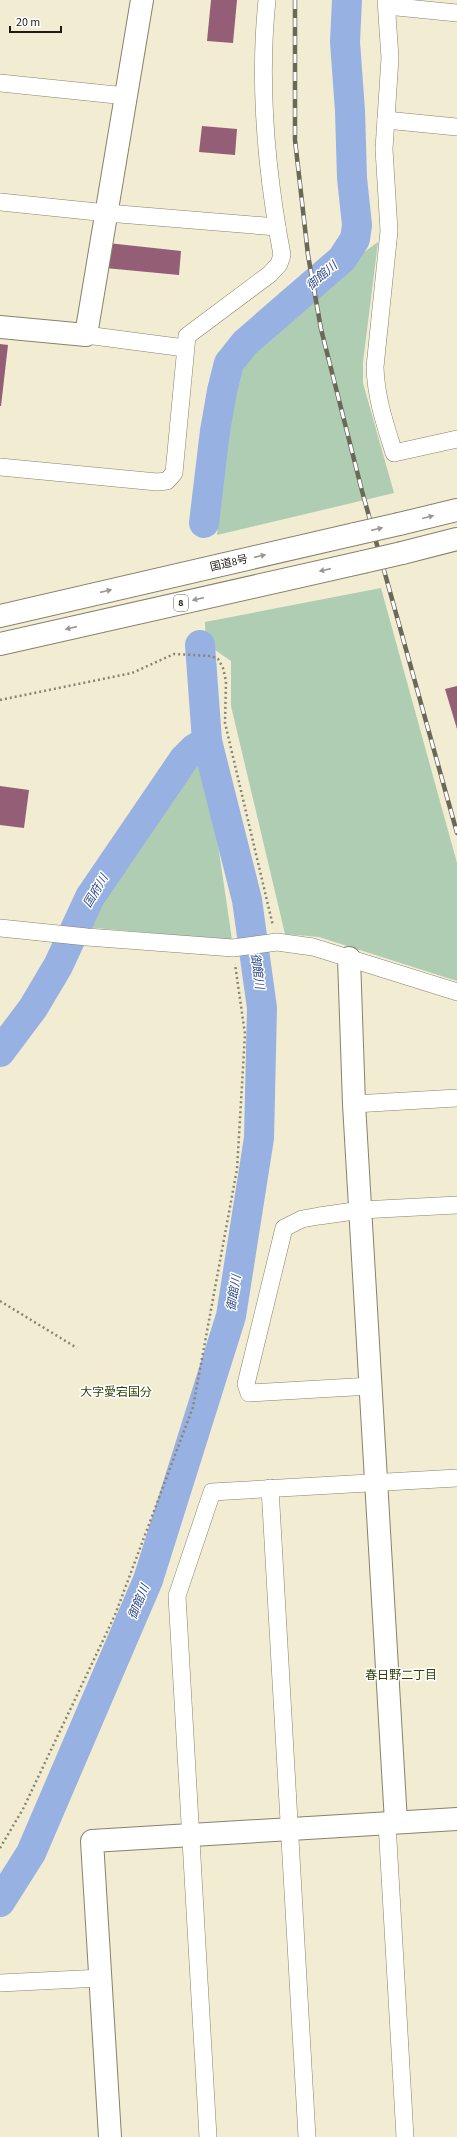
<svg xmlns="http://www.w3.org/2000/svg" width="457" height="2137" font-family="'Source Sans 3','Noto Sans JP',sans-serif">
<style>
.green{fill:#afcdb2}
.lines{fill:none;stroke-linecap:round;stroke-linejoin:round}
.river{stroke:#97b1e3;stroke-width:30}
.building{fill:#945e77}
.street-casing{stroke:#87826a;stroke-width:18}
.secondary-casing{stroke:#87826a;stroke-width:24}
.highway-casing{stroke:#87826a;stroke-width:24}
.path{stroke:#898574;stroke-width:2.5;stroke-dasharray:2 3;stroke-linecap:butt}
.street{stroke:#fff;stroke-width:17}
.secondary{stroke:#fff;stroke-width:22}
.highway{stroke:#fff;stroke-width:22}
.rail-casing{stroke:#6b6859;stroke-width:4.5}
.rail{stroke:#fff;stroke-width:3;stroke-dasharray:9;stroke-linecap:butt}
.highway-bridge-casing{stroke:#87826a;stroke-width:24;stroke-linecap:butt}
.highway-bridge{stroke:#fff;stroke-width:22}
.oneway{fill:#999894}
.labels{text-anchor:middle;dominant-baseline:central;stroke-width:3;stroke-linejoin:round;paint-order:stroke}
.shield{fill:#fff;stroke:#615f59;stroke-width:1}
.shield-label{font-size:10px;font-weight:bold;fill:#1d1b12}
.street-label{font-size:11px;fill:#1d1b12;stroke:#fff}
.water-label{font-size:12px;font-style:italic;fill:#2e4a88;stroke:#fff}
.neighbourhood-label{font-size:12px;fill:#2f4008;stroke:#fff}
</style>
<rect width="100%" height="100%" fill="#f1ecd2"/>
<!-- green -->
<g class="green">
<path d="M378 242 363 362V383L394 493 217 535 225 438 236 372 259 342 349 263Z"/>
<path d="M381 588 457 863V981L319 937 285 934 231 706V661L215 650 206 648 205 622Z"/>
<path d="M197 762 206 767 208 776 232 940 84 927 180 774 188 765Z"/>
</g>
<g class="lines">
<!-- river -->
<g class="river">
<path d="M204 523 215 431 222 391 229 363 245 343 342 259 355 239 357 225 352 178 350 111 345 42 347 0"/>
<path d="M0 1052 33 1008 58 966 90 897 184 759 194 749 207 741"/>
<path d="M0 1902 31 1853 148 1580 231 1316 259 1138 262 1008 247 900 207 741 200 645"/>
</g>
</g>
<!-- building -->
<g class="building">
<path d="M211 0H237L233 43 207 41Z"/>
<path d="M202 126 237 129 235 155 199 152Z"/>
<path d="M108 243 181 251 179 275 105 268Z"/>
<path d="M0 344 8 345 1 406H0Z"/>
<path d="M457 686V729L445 689Z"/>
<path d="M0 786 29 790 24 828 0 825Z"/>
</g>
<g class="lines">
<defs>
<g id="street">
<path d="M386 0 390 58 384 149 389 231 375 367C376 398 385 424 394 453L457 439"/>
<path d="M387 6 457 13"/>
<path d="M0 83 126 96"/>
<path d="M386 120 457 127"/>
<path d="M0 202 107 213 277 227"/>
<path d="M86 335 185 348"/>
<path d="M0 467 157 482 167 481 174 473 187 336 270 274 279 264 282 255C266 170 258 86 267 0"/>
<path d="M0 928 87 937 233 948 277 942 313 947 457 992"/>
<path d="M354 1104 457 1098"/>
<path d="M371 1386 249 1393 246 1384 284 1228 302 1219 319 1216 361 1210 457 1205"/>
<path d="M270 1488 307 2137"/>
<path d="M387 1823 405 2137"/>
<path d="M0 1983 101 1978"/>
<path d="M208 2137 177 1596 212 1492 457 1478"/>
</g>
<g id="secondary">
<path d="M0 327 86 335 142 0"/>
<path d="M349 958 354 1104 396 1822"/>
<path d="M110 2137 92 1841 457 1819"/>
</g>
<g id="highway">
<path d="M399 524 457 510"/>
<path d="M402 553 457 539"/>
<path d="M0 616 355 534"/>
<path d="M0 644 363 562"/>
</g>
</defs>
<!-- street casing -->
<use href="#street" class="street-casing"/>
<!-- secondary casing -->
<use href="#secondary" class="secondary-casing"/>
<!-- highway casing -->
<use href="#highway" class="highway-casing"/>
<!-- path -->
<g class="path">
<path d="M0 700 132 673 174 654 211 656 218 659 223 668 226 681 225 723 273 926"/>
<path d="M0 1301 77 1348"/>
<path d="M0 1848 23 1809 115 1615 193 1407 237 1169 245 1034 235 964"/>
</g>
<!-- street -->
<use href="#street" class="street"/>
<!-- secondary -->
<use href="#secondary" class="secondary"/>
<!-- highway -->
<use href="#highway" class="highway"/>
<defs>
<path id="rail" d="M295 0V140L308 255 321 329 362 491 457 833"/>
</defs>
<!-- rail casing -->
<use href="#rail" class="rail-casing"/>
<!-- rail -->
<use href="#rail" class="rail"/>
<defs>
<g id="highway-bridge">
<path d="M355 534 399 524"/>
<path d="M363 562 402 553"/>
</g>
</defs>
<!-- highway-bridge casing -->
<use href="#highway-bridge" class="highway-bridge-casing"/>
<!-- highway-bridge -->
<use href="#highway-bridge" class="highway-bridge"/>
</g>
<!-- one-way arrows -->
<defs><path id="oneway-solid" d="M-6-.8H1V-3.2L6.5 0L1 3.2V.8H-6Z"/></defs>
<g class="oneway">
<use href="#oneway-solid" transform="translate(428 517) rotate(-14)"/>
<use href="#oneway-solid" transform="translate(377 529) rotate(-13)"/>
<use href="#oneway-solid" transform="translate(260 556) rotate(-13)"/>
<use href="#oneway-solid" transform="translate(325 570) rotate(167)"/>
<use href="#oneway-solid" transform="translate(106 591) rotate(-13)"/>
<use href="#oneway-solid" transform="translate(198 599) rotate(167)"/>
<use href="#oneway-solid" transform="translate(71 628) rotate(167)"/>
</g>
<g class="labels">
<!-- shield labels -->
<rect class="shield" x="174" y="595" width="14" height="16" rx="3"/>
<g class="shield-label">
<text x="181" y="603">8</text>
</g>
<!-- street labels -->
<g class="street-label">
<text transform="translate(229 563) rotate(-13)">国道8号</text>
</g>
<!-- water labels -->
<g class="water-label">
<text transform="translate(322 276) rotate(-41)">御館川</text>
<text transform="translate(96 891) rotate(-59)">国府川</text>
<text transform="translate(257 971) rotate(82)">御館川</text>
<text transform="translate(234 1293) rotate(-81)">御館川</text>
<text transform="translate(139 1602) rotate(-67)">御館川</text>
</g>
<!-- neighbourhood labels -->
<g class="neighbourhood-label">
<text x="116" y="1392">大字愛宕国分</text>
<text x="401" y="1675">春日野二丁目</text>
</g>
</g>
<!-- scale -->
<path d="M10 26v6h51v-6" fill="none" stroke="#1d1b12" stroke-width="2"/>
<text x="16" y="26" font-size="12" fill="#1d1b12" stroke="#ffffff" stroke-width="3" paint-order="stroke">20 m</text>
</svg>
